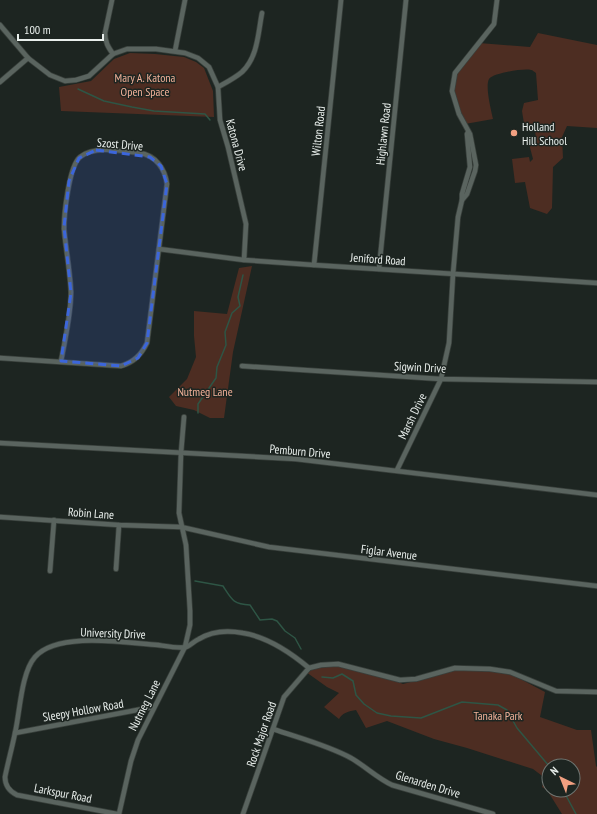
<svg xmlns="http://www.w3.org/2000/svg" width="597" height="814" font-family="'PT Sans Narrow',sans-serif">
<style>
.green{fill:#4d2d22;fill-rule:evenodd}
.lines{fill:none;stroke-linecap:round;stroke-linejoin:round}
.stream{stroke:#2e5545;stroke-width:1.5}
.street-casing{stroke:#39403c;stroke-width:6}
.street{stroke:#5a645f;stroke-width:4.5}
.marked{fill:#3c66db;fill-opacity:0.2;stroke:#3c66db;stroke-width:3;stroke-dasharray:8 5;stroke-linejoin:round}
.poi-dot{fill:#f2a081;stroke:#1d2521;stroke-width:1.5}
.labels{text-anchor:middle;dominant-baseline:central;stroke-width:3;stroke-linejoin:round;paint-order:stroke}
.park-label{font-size:12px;fill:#f1b098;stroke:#1d2521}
.poi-label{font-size:12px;fill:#e9efec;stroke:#1d2521;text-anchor:start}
.street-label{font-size:12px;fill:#e9efec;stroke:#1d2521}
</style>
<rect width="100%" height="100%" fill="#1d2521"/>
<!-- green -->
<g class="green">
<path d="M538 33 597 45V128L567 126 562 137 563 158 553 167 552 208 547 214 530 208 525 182 515 183 512 159 529 157 530 162 533 159 528 140 536 138 535 131 527 132 525 130 522 111 524 103 538 100 536 73C534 72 533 70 531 70 524 68 493 73 489 79 485 86 491 110 493 119L465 124 452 91 455 73 479 43 530 47Z"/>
<path d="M130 53 155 54 184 57 196 62 204 68 213 91 214 117 61 111 59 87 91 81 114 59Z"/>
<path d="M252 266 233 352 224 418H210L194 410 176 406 169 397 187 379 196 357 194 336V311L227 314 239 268Z"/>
<path d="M337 666 371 674 393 680 403 684 457 670 489 671 511 674 545 692 540 717 577 730H591L596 766 597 767V814H562L547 790 542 787 545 778 533 769 467 748 434 739 387 721 366 728 356 710C349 711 342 713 339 719L324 707 339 693 327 687 306 672 311 668ZM549 766H573V790H549Z"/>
</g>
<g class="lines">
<!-- stream -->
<g class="stream">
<path d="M78 89 104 101 132 107 154 111 205 114 210 120"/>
<path d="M198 413V404L216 378 217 367 226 345 225 332 232 313 240 306 238 297 243 275"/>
<path d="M195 581 223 586C232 600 233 604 250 605L260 620 272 619 277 621 285 631 295 638 301 649"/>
<path d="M322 677 333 678 342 674 353 681 356 695 364 704 377 713 391 716 421 718 462 702 498 705 507 710 517 728 549 766"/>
<path d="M563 790 576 814"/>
</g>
<defs>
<g id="street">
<path d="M112 0 105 33C105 42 108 47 113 54"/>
<path d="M0 25 28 58 50 75 65 81 76 80 89 76 113 54 127 49H156L185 53 198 58 209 67 218 87 220 120 228 147 246 224 244 260"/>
<path d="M175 51 185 0"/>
<path d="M0 82 28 58"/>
<path d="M218 87C227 82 235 78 242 72 258 57 258 33 262 13"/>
<path d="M462 200 467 194 475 171 476 165 470 134 459 114 452 91 455 73 494 24 497 0"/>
<path d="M159 249 244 260 314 265 597 283"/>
<path d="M314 265 341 0"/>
<path d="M379 269 406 0"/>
<path d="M0 358 121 366C134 362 141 355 147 343L167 184C165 169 156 155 139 153 122 151 95 145 80 157 69 166 64 214 64 229 66 250 70 271 71 292 71 313 65 341 61 361"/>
<path d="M242 366 441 379 597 382"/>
<path d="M0 443 296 459 597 495"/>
<path d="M397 470 441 379 449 343 453 274 458 217 462 200V194L470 167 467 134 468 132"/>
<path d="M0 517 119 525 181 527 269 547 597 586"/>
<path d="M116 569 119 525"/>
<path d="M50 571 54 520"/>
<path d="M273 729C299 738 327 745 351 758 365 766 377 778 392 785L493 814"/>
<path d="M15 733 153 707"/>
<path d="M117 814 17 795C9 791 5 786 5 777 8 762 12 748 15 733 20 712 21 673 35 657 58 631 127 643 158 645 165 646 180 649 186 647 190 646 194 641 199 639 212 631 227 630 243 633 268 637 290 652 309 668L321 665 338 664 400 680 416 679 455 668 490 669 510 672 556 691 597 692"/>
<path d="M119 814 131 761 138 740 185 647 190 625V611L186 545 179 513 181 453 184 417"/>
<path d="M243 814 284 697 309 668"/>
</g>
</defs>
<!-- street casing -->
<use href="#street" class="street-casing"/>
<!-- street -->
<use href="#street" class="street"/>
</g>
<!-- marked area -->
<path class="marked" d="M96 150 150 157 161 166 167 184 147 343 138 358 121 366 61 361 71 293 64 227 69 181 79 158Z"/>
<!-- markers -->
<circle class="poi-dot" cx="514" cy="133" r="4"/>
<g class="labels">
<!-- park labels -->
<g class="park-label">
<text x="145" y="77">Mary A. Katona<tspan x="145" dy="14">Open Space</tspan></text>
<text x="205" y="391">Nutmeg Lane</text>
<text x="498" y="715">Tanaka Park</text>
</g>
<!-- poi labels -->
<g class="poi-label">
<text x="522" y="126">Holland<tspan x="522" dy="14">Hill School</tspan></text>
</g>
<!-- street labels -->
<g class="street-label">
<text transform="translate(318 131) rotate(-84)">Wilton Road</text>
<text transform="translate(383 134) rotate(-84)">Highlawn Road</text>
<text transform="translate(120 144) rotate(5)">Szost Drive</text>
<text transform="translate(237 145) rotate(75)">Katona Drive</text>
<text transform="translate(378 259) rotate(4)">Jeniford Road</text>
<text transform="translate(420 367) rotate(3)">Sigwin Drive</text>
<text transform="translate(412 416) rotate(-64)">Marsh Drive</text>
<text transform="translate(300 451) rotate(5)">Pemburn Drive</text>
<text transform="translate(91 513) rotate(4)">Robin Lane</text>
<text transform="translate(389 552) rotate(7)">Figlar Avenue</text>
<text transform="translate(113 633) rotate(2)">University Drive</text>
<text transform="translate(144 705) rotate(-63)">Nutmeg Lane</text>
<text transform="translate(83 710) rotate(-10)">Sleepy Hollow Road</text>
<text transform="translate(261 734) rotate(-71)">Rock Major Road</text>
<text transform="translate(428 784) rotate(17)">Glenarden Drive</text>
<text transform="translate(63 793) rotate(11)">Larkspur Road</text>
</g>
</g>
<!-- north arrow -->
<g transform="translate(561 778) rotate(317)"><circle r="19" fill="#1d2521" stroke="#6f7672"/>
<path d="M0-3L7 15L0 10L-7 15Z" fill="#f2a081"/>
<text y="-6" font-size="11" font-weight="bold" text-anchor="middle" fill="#e9efec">N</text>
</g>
<!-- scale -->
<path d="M18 34v6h85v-6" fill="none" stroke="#e9efec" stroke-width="2"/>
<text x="24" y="34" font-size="12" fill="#e9efec" stroke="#1d2521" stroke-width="3" paint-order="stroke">100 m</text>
</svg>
